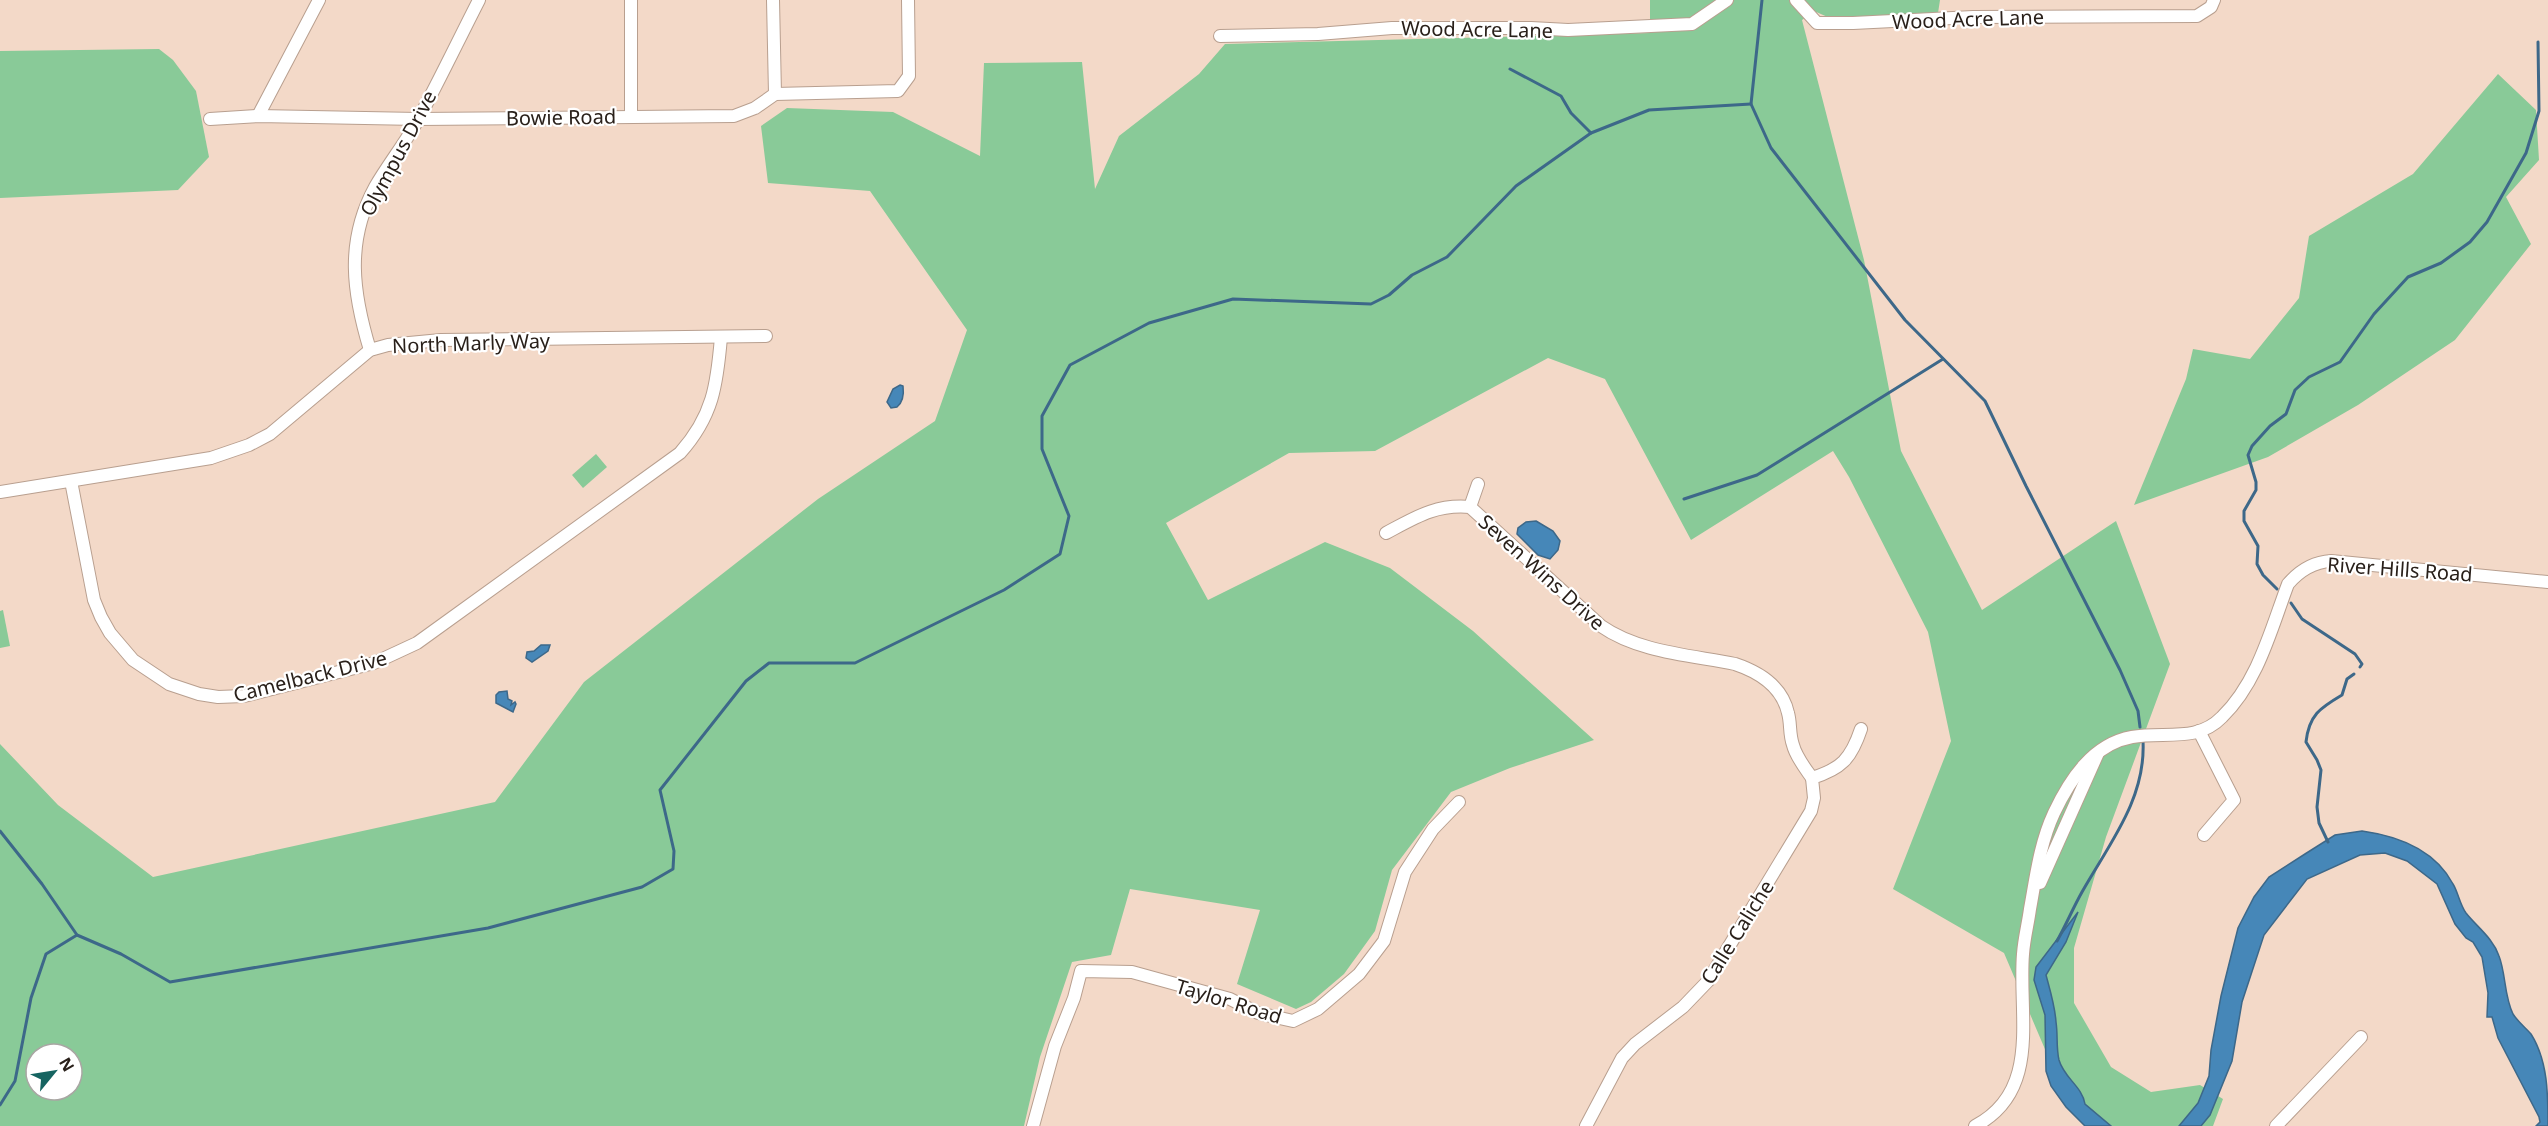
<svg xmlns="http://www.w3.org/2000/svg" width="2548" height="1126" font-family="'Noto Sans',sans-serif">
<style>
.green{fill:#89ca98;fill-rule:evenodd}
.water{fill:#4687b8;stroke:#3d6889;stroke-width:1.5}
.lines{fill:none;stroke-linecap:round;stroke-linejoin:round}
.stream{stroke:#3d6889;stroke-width:3}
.minor-casing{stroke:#b89f8f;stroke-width:14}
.minor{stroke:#fff;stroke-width:12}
.labels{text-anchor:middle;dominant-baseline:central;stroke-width:4.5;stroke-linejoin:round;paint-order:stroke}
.street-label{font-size:20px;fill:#29201a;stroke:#fff}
</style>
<rect width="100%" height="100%" fill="#f3d9c8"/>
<!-- green -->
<g class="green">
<path d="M1650 0H1940L1938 13 1830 18 1814 11 1802 20 1864 260 1901 451 1982 610 2116 521 2170 664 2106 837 2074 948V1003L2111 1067 2151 1092 2200 1085 2223 1099 2213 1126H2090L2056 1075 2004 953 1893 889 1951 741 1928 632 1849 477 1833 451 1691 540 1605 379 1548 358 1375 451 1289 453 1166 523 1208 600 1325 542 1390 568 1473 631 1594 740 1510 768 1451 792 1392 870 1375 931 1344 974 1311 1002 1296 1009 1237 984 1260 910 1130 889 1111 955 1072 962 1040 1057 1024 1126H0V744L58 805 153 877 495 802 584 682 818 499 935 421 967 330 870 191 768 183 761 126 787 108 893 112 980 156 984 63 1082 62 1095 189 1119 136 1199 74 1225 44 1650 33ZM36 1054H72V1090H36Z"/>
<path d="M159 49 173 60 196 91 209 157 178 190 0 198V51Z"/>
<path d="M2498 74 2536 110 2539 160 2506 197 2531 244 2455 340 2358 405 2268 457 2134 505 2186 379 2193 349 2250 359 2299 298 2309 236 2413 174Z"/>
<path d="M596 454 607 467 583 488 572 475Z"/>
<path d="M3 610 10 646 0 648V611Z"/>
</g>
<!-- water -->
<g class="water">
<path d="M900 385 903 386C904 394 903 402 897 407L891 408 887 402 893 389Z"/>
<path d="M1536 521 1553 531 1560 541 1558 550 1550 559 1538 555 1517 534 1518 528 1526 522Z"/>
<path d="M541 645H550L548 651 532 662 526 658 527 652 534 651Z"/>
<path d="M507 691 508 699 512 701 511 705 515 702 516 704 513 712 496 703V695L499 692Z"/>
<path d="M2362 831C2398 836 2435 850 2453 884 2458 892 2460 905 2466 913 2477 927 2493 938 2499 956 2506 974 2504 996 2513 1014 2518 1022 2525 1027 2531 1034 2548 1061 2548 1094 2548 1126H2536L2540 1122 2539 1117 2498 1038 2492 1017H2487L2488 993 2482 957 2473 942 2466 938 2455 924 2437 884 2407 861 2385 853 2360 855 2307 879 2264 935 2242 1002 2232 1061 2210 1115 2201 1126H2179L2198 1103 2209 1076 2211 1050 2221 996 2238 928 2254 897 2269 877 2305 854 2335 835Z"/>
<path d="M2078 912 2066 942 2046 975C2050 990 2055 1006 2056 1022 2058 1034 2056 1048 2059 1060 2064 1078 2082 1086 2085 1104L2111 1126H2085L2066 1107 2051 1086 2046 1071 2045 1015 2034 980 2036 967Z"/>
</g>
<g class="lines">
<!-- stream -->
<g class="stream">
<path d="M1762 0 1751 104 1771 148 1905 320 1985 401 2026 486 2120 670 2138 711 2140 727"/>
<path d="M1510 69 1561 96 1571 113 1591 133"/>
<path d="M1684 499 1757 475 1943 359"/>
<path d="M2277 589 2263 575 2257 564 2258 546 2244 521V511L2256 490V482L2248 455 2252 446 2270 426 2286 414 2295 390 2309 377 2340 362 2374 314 2408 277 2441 263 2470 242 2487 222 2526 153 2539 111 2538 42"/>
<path d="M2291 603 2302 619 2355 654 2362 664 2360 667"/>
<path d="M0 831 42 884 77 935 121 954 170 982 488 928 642 887 673 869 674 851 660 790 746 681 769 663H855L1004 590 1060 554 1069 516 1042 449V416L1070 365 1149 323 1233 299 1371 304 1389 295 1412 275 1447 257 1516 186 1591 133 1649 110 1751 104"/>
<path d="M2328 842 2319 823 2317 807 2321 770 2317 760 2306 742C2309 715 2320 708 2342 695L2347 679 2354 674"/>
<path d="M2057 941C2066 925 2073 908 2082 892 2109 844 2146 799 2143 741"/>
<path d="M0 1105 15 1081 31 998 46 954 77 935"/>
</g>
<defs>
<g id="minor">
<path d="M773 0 775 94"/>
<path d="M1796 0 1817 23H1853L1973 17 2197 16 2211 7 2214 0"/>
<path d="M1220 36 1318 34 1392 28H1531L1568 30 1692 24 1727 0"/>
<path d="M258 116 319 0"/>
<path d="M631 116V0"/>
<path d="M210 119 258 116 418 119 734 116 755 108 775 94 898 91 909 76 908 0"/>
<path d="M370 350C353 294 345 242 375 187 389 163 406 142 419 118 440 79 459 39 479 0"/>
<path d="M71 481 94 600 101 617 110 633 133 660 169 684 199 694 218 697 244 696 374 663 417 643 680 453C713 416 717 385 721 337"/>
<path d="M0 492 211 458 249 445 270 434 370 350 388 345 441 340 766 336"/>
<path d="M1470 507 1478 484"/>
<path d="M1386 533C1416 517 1436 504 1470 507L1601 626C1638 652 1690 655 1735 664 1759 672 1782 686 1788 713 1791 723 1789 734 1793 745 1796 757 1805 768 1812 778"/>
<path d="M2199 731 2234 800 2204 835"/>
<path d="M2040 883 2098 753"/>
<path d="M1033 1126 1055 1046 1074 998 1081 971 1132 972 1230 999 1258 1013 1293 1021 1318 1009 1359 974 1384 941 1405 872 1433 829 1459 802"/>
<path d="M1586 1126 1622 1058 1635 1044 1683 1007 1708 981 1811 811 1814 798 1812 778C1841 769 1851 759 1861 729"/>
<path d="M1975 1126C2042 1091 2018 1015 2023 954 2024 939 2028 924 2030 909 2036 876 2040 843 2054 813 2070 779 2093 744 2132 737 2164 731 2197 743 2222 717 2258 682 2271 629 2288 584 2300 570 2313 562 2331 561L2548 582"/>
<path d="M2276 1126 2361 1037"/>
</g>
</defs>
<!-- minor casing -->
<use href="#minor" class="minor-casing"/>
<!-- minor -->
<use href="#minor" class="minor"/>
</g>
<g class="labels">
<!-- street labels -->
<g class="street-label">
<text transform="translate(1968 19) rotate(-2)">Wood Acre Lane</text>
<text transform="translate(1477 29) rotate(1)">Wood Acre Lane</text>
<text transform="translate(561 117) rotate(-1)">Bowie Road</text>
<text transform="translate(398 153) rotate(-62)">Olympus Drive</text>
<text transform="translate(471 343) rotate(-2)">North Marly Way</text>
<text transform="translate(2400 569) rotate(4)">River Hills Road</text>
<text transform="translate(1542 572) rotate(42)">Seven Wins Drive</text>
<text transform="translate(310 676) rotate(-14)">Camelback Drive</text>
<text transform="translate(1737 932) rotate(-58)">Calle Caliche</text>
<text transform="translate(1229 1001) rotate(17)">Taylor Road</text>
</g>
</g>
<!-- north arrow -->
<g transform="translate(54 1072) rotate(60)"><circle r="28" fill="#ffffff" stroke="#a9a6a3" stroke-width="1.5"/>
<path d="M0-4.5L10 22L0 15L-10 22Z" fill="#166461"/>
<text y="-9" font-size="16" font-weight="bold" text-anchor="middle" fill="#29201a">N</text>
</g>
</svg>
